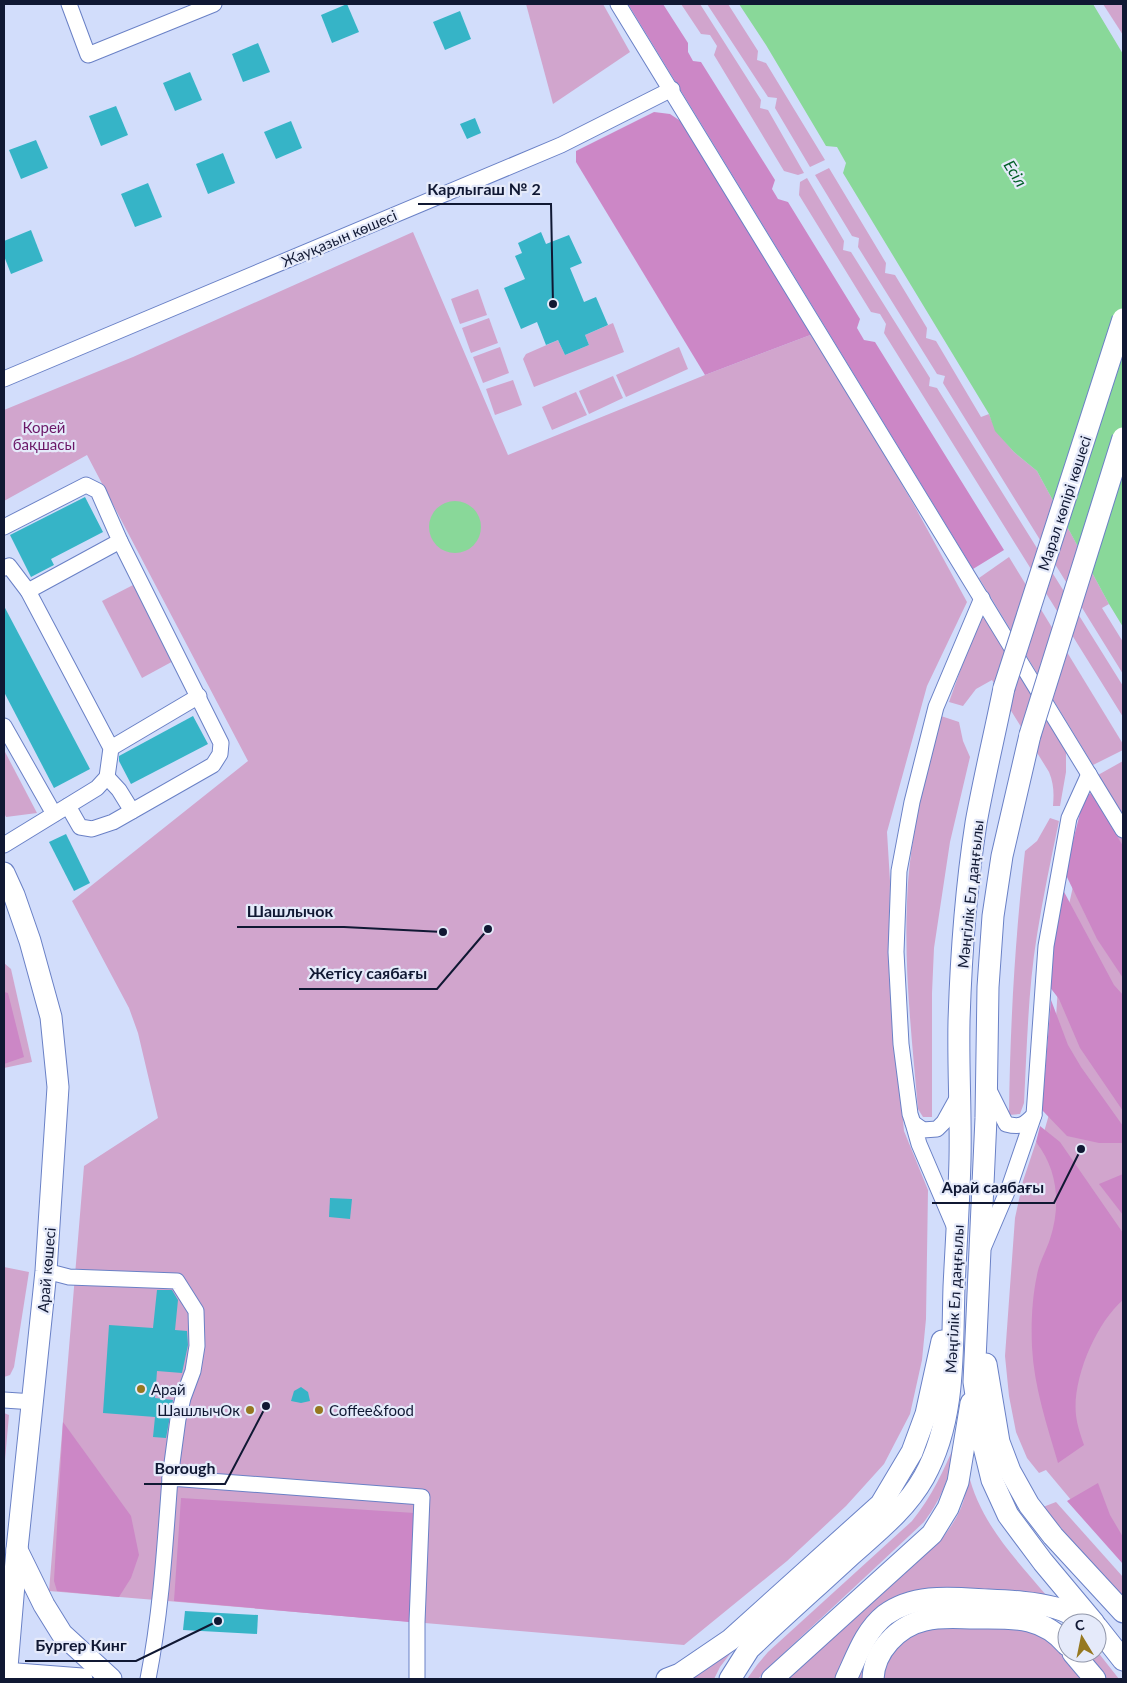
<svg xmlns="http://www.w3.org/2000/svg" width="1127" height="1683" font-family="Lato,sans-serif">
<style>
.green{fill:#d1a5cd}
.forest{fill:#cc87c6}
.water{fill:#89d899}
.building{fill:#36b4c7}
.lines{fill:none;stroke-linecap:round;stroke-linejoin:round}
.street-casing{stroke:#6a81c6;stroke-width:17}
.secondary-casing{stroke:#6a81c6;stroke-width:23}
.street{stroke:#fff;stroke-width:15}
.secondary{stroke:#fff;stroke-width:21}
.secondary-bridge-casing{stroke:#6a81c6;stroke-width:23;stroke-linecap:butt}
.secondary-bridge{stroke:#fff;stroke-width:21}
.poi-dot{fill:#967820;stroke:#e5eafa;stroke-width:2}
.labels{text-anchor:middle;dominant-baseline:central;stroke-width:4.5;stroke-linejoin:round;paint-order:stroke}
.street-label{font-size:15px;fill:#101833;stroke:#e5eafa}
.park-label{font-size:15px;fill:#6b1868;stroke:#e5eafa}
.poi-label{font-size:15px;fill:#101833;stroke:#e5eafa;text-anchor:start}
.water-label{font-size:16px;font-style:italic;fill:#005f27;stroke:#e5eafa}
.leader{fill:none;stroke:#101833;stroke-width:2}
.callout-dot{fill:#101833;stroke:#e5eafa;stroke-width:2}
.callout-label{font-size:16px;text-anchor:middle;font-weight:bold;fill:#101833;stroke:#e5eafa;stroke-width:4.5;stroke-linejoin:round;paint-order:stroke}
</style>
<rect width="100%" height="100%" fill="#d2ddfb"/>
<!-- green -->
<g class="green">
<path d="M526 4H603L630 52 553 104Z"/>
<path d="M681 4H700L761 100 760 108 768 110 804 173 798 175 784 171 714 55 717 46 710 35 701 34Z"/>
<path d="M707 4H728L758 51 757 60 766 63 825 160 810 167 775 108 777 98 768 97Z"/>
<path d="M1103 4H1123V35Z"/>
<path d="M829 168 886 263 885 273 895 275 927 328 926 338 936 341 981 417 989 414 996 431 1014 452 1037 471 1109 604 1102 608 1123 642V674L943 383 945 376 937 374 858 247 859 238 852 236 815 175Z"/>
<path d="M807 178 844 241 843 250 851 252 930 378 929 386 937 388 1123 686V717L884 333 886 324 880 314 871 312 799 195 800 182Z"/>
<path d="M413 232 508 455 705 375 813 334 914 505 967 602 927 686 887 832 890 881 889 964 904 1131 928 1190 926 1319 922 1360 910 1414 884 1464 846 1506 787 1561 684 1645 49 1591 84 1166 158 1118 138 1033 129 1008 72 901 248 761 87 455 4 501V410L133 357Z"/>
<path d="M478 289 487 315 460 324 451 299Z"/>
<path d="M489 318 498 343 471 353 462 328Z"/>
<path d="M613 323 624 352 534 387 523 359 526 354 558 340 565 355 589 345 585 335Z"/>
<path d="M500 347 509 373 483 383 473 357Z"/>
<path d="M679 347 688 369 626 397 616 375Z"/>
<path d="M613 376 623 398 589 414 579 391Z"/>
<path d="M513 380 522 405 495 415 486 389Z"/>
<path d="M576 392 587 415 552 430 542 407Z"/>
<path d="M1009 557 1123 744V750L1093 765 979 578Z"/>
<path d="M137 583 177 659 142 678 102 601Z"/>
<path d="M982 618 987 619 991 624 1066 752V772L1060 806H1053C1054 794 1054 784 1049 772L992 680 976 689 963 706 949 702 978 621Z"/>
<path d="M941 716 959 722 963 741 970 757 950 842 934 948 932 993V1117H923L918 1109C912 1040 904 971 907 902 909 838 925 777 941 716Z"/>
<path d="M4 750 37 813 6 817 4 813Z"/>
<path d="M1123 761V1562L1046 1470 1039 1473 1027 1458 1016 1432 1009 1396 1005 1356 1015 1218 1023 1181 1036 1142 1040 1146 1050 1111 1061 940 1098 775Z"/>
<path d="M1050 818 1059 821C1051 859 1043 897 1037 935 1028 990 1027 1047 1024 1103L1020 1114 1009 1115C1010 1026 1015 939 1025 851L1037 841Z"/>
<path d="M4 963 11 969 32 1062 4 1068Z"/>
<path d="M4 1267 29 1272 14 1367 10 1375 4 1377Z"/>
<path d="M4 1413 9 1415 4 1471Z"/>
<path d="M956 1442C949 1475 945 1494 924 1522L771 1665 758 1679H747L757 1665 768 1652 912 1521C933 1495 943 1471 956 1442Z"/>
<path d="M968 1472C980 1523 1014 1557 1047 1596L1030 1628 1059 1648 1083 1679H787L944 1536C961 1513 966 1501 968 1472Z"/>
<path d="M1056 1502 1123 1577V1601L1043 1507Z"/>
<path d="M749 1629 720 1667 714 1679H679Z"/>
<path d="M1097 1651 1119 1679H1106L1087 1653H1097Z"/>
</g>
<!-- forest -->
<g class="forest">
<path d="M628 4H663L688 43V52L693 61 701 62 775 180 772 189 778 199 788 202 860 319 857 328 864 340 875 342 1004 550 973 569Z"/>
<path d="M654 112 670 114 682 122 813 334 705 375 576 162V151Z"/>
<path d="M1091 793 1123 846V978L1097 939 1065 873 1084 797Z"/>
<path d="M1063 890 1114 985 1123 995V1111L1080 1048 1059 999 1049 986 1052 950Z"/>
<path d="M4 992 8 993 24 1057 4 1064Z"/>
<path d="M1051 1000 1068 1045 1081 1067 1123 1126V1143H1099L1067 1136 1042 1110Z"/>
<path d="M1040 1126 1060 1142 1123 1233V1300C1096 1323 1072 1379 1076 1415 1077 1425 1081 1436 1084 1445L1058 1463C1047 1425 1034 1387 1032 1347 1031 1324 1032 1298 1037 1275 1039 1263 1046 1251 1050 1239 1061 1205 1058 1170 1036 1142Z"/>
<path d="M1123 1174V1215L1099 1184Z"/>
<path d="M63 1422 131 1516 139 1555 131 1578 119 1597 57 1591 54 1581Z"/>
<path d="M1098 1483 1110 1515 1123 1537V1564L1067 1501Z"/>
<path d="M181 1498 415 1513 409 1622 174 1601Z"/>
</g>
<!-- water -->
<g class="water">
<path d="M739 4H1093L1123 54V627L1109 604 1037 471 1014 452 995 431 989 414 843 173 846 163 837 147 826 146 766 45Z"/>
<circle cx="455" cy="527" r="26"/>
</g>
<!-- building -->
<g class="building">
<path d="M347 4 359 32 332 43 321 15Z"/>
<path d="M460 11 471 39 445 50 433 22Z"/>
<path d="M258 43 270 72 243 82 232 54Z"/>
<path d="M190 72 202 100 175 111 163 83Z"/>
<path d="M116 106 128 135 101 146 89 116Z"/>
<path d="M475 118 481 133 467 139 460 124Z"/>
<path d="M291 121 302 148 276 159 264 132Z"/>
<path d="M36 140 48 168 21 179 9 150Z"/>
<path d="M223 153 235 183 208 194 196 164Z"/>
<path d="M148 183 162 217 135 227 121 194Z"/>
<path d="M31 230 43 261 11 274 4 256V241Z"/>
<path d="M541 232 546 244 569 235 582 263 570 268 584 302 596 297 608 325 585 335 589 345 565 355 558 340 546 345 537 322 521 329 504 288 525 279 515 256 522 253 518 243Z"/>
<path d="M85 497 103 532 51 559 54 565 31 577 10 535Z"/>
<path d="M4 606 90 769 54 788 4 692Z"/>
<path d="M193 716 208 744 131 784 119 761V756Z"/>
<path d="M66 834 90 883 74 891 49 842Z"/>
<path d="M330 1198 352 1199 350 1219 329 1217Z"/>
<path d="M157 1290H172L178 1300 175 1330 187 1331 188 1345 182 1373 157 1371 155 1398 173 1400 166 1438 153 1437 155 1417 103 1413 109 1325 153 1328Z"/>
<path d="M301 1387 308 1392 310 1401 301 1403 291 1401 294 1391Z"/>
<path d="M185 1611 258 1615 257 1634 183 1630Z"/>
</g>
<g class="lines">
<defs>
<g id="street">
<path d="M69 4 88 55 214 4"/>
<path d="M618 4 1123 830"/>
<path d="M4 379 561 145 672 89"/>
<path d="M4 527 86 485 98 491 120 541 28 591"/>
<path d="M4 568 9 566 28 591 111 748 107 777 97 788 4 845"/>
<path d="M4 726 54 814"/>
<path d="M111 748 199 696"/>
<path d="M107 777 119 790 132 811"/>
<path d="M68 806 80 827 92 829 113 822 213 765 220 754 221 743 120 541"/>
<path d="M989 1090 1006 1124C1021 1128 1024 1125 1034 1115"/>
<path d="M913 1123 910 1114 901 1044 896 952 899 871 912 802 936 707 982 598"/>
<path d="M955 1228 919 1144 913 1123 923 1130 937 1129 944 1122 959 1095"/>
<path d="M984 1246 1010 1185 1034 1115 1046 946 1069 818 1089 774"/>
<path d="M46 1271 69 1277 177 1281 196 1311 197 1346 193 1371 183 1398 178 1419 170 1478"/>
<path d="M4 1400 34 1402"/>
<path d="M148 1679C161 1613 165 1545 170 1478L422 1497 417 1622V1679"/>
</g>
<g id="secondary">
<path d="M1030 735 1002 856 993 916 988 987 986 1118 974 1382 984 1447 992 1480 1008 1515 1043 1562 1094 1623"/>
<path d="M4 873 14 895 30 941 51 1017 58 1087 46 1271 17 1549 6 1679"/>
<path d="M986 1364 999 1442 1010 1471 1029 1505 1053 1536 1123 1612"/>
<path d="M17 1550 44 1605 62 1634 111 1679"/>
<path d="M1097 1627 1123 1660"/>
<path d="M1073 1653 1095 1679"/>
<path d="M4 1673 82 1679"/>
<path d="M667 1679 680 1674 730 1640 881 1504 912 1452 926 1414 942 1341"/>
<path d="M730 1679 749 1649 768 1631C796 1605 824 1580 851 1555 878 1531 906 1509 924 1477 956 1420 952 1351 954 1287 956 1245 959 1202 960 1159 961 1114 958 1067 959 1021 961 955 966 888 976 823 984 778 995 733 1004 688"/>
<path d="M772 1679 932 1534 948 1508 958 1482 971 1403"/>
<path d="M846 1679C857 1656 865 1631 885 1615 915 1593 953 1598 988 1600 1011 1601 1034 1602 1056 1608 1067 1611 1077 1617 1086 1623"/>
<path d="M873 1679C874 1651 898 1626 925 1620 941 1616 959 1618 975 1618 1011 1618 1042 1615 1067 1645"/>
</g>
</defs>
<!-- street casing -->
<use href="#street" class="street-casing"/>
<!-- secondary casing -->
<use href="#secondary" class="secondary-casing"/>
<!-- street -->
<use href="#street" class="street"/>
<!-- secondary -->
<use href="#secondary" class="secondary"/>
<defs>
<g id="secondary-bridge">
<path d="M1004 688 1123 319"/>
<path d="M1030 735 1123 438"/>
</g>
</defs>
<!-- secondary-bridge casing -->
<use href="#secondary-bridge" class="secondary-bridge-casing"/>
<!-- secondary-bridge -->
<use href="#secondary-bridge" class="secondary-bridge"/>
</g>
<!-- markers -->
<g class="poi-dot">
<circle cx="141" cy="1389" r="5"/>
<circle cx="250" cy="1410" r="5"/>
<circle cx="319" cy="1410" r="5"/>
</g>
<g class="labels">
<!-- street labels -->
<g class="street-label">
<text transform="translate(339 238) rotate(-23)">Жауқазын көшесі</text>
<text transform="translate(1064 503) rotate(-72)">Марал көпірі көшесі</text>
<text transform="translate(970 894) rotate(-84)">Мәңгілік Ел даңғылы</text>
<text transform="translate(46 1270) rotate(-85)">Арай көшесі</text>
<text transform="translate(954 1299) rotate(-87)">Мәңгілік Ел даңғылы</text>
</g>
<!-- park labels -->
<g class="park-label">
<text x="44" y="427">Корей<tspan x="44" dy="17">бақшасы</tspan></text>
</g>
<!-- poi labels -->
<g class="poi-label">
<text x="151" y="1389">Арай</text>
<text x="240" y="1410" text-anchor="end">ШашлычОк</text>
<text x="329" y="1410">Coffee&amp;food</text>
</g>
<!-- water labels -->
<g class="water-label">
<text transform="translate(1016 173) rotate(58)">Есіл</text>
</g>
</g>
<!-- callouts -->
<path class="leader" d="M553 304L551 204H418M443 932L344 927H237M488 929L437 989H299M1081 1149L1054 1203H932M266 1406L225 1484H144M218 1621L136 1661H25"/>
<g class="callout-dot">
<circle cx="553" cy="304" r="5"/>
<circle cx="443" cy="932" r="5"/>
<circle cx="488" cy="929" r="5"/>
<circle cx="1081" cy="1149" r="5"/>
<circle cx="266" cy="1406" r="5"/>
<circle cx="218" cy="1621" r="5"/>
</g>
<g class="callout-label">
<text x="484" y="195">Карлыгаш № 2</text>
<text x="290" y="917">Шашлычок</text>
<text x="368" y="979">Жетісу саябағы</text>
<text x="993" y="1193">Арай саябағы</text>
<text x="185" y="1474">Borough</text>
<text x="81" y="1651">Бургер Кинг</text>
</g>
<!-- border -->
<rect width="1127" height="1683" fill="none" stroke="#101833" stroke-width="10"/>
<!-- north arrow -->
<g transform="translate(1082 1638) rotate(350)"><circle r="24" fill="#e5eafa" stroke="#9096aa"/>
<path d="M0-4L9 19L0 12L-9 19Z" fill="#967820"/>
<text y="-8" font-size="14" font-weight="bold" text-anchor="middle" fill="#101833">С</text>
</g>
</svg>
